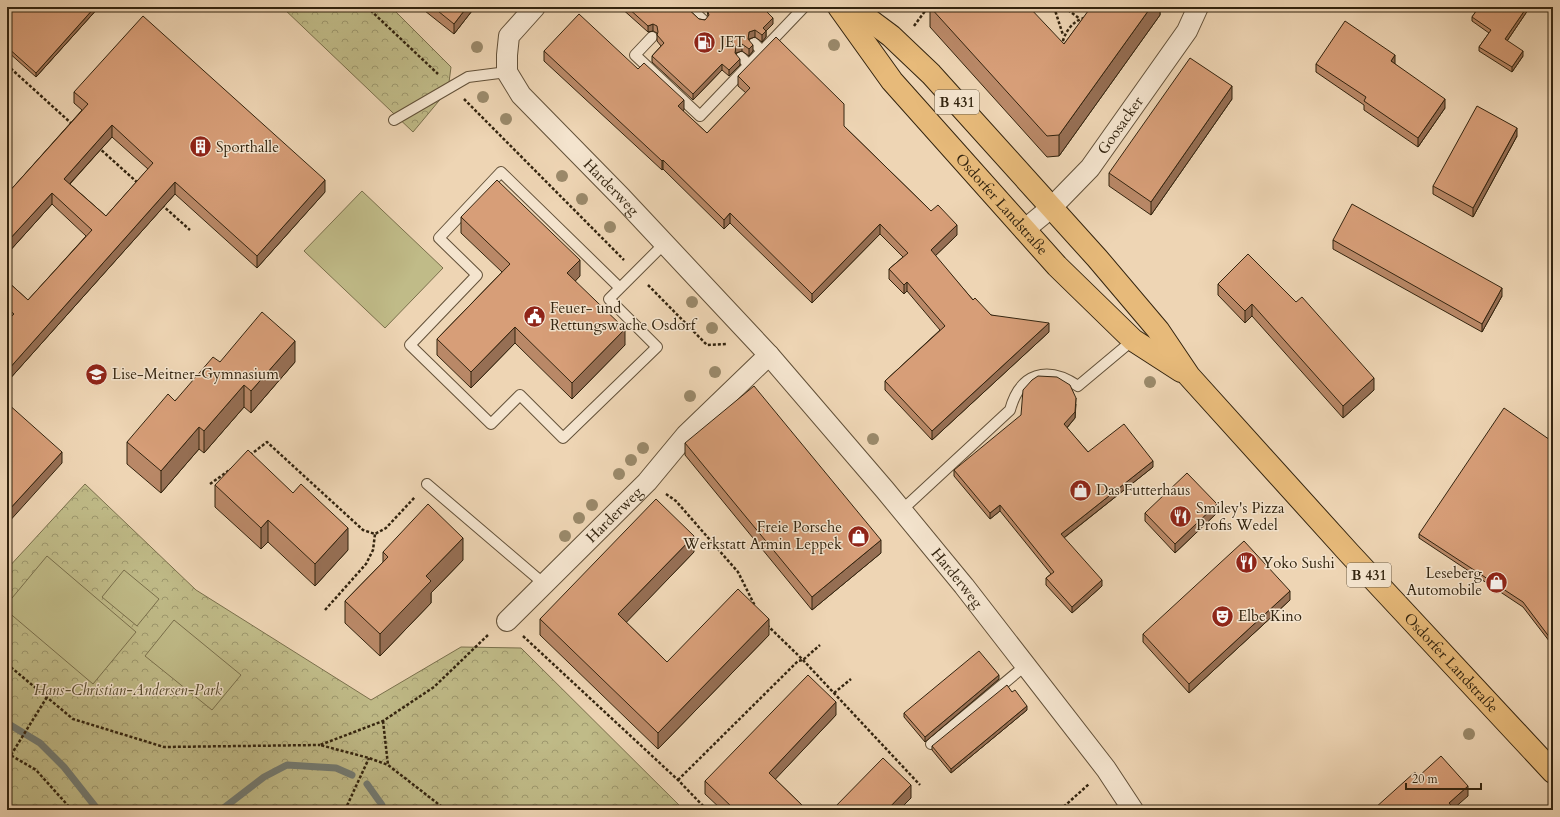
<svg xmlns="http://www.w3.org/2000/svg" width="1560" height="817" font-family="Cardo,serif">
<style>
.forest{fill:url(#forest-crowns);stroke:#7a704c}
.pitch{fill:#c0bb88;stroke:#7a704c}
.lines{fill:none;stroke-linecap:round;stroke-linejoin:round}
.stream{stroke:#737c74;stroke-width:7}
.lane-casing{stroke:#625038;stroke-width:12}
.street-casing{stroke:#625038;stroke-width:22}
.primary-casing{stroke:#33240f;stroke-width:24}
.path{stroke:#33240f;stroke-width:2.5;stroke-dasharray:3 2;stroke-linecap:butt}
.lane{stroke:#f4e4ce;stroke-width:10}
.street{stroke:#f4e4ce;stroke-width:20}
.primary{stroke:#e7ba7a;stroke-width:22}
.tree{fill:#9a896a}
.wall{fill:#b98867;stroke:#33240f;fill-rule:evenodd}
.shaded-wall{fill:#966f54;stroke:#33240f}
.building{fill:#d79e78;stroke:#33240f;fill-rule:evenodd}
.labels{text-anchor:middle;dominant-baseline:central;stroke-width:3;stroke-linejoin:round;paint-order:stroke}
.shield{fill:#f4e4ce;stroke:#6d5e48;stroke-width:1}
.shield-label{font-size:14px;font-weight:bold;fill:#33240f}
.poi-label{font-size:15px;fill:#33240f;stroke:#f4e4ce;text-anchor:start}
.street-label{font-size:15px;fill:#33240f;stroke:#f4e4ce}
.park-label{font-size:15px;font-style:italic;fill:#564a2d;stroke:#f4e4ce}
</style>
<defs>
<pattern id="forest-crowns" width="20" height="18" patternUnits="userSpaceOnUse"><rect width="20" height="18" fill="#c0bb88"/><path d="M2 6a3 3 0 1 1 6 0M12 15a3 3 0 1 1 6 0" fill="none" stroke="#9d986e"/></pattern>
</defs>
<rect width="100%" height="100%" fill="#eed5b4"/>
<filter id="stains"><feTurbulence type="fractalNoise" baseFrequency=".005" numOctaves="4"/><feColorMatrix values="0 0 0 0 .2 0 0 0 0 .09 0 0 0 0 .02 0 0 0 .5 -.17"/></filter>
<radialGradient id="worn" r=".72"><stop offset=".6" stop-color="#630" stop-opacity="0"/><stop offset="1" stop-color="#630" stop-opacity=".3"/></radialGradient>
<!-- forest -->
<g class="forest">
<path d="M282 7H391L451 67 448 90 413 132Z"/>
<path d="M85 484 196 590 371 700 461 647 521 648 684 810H7V569Z"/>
</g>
<!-- pitch -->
<g class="pitch">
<path d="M362 191 443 268 385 328 304 251Z"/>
<path d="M47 556 136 632 93 684 7 611V604Z"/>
<path d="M124 570 159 599 137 626 102 597Z"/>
<path d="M174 620 241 675 212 710 145 656Z"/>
</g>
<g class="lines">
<!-- stream -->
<g class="stream">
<path d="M7 723 40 743 64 767 98 810"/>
<path d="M367 784 382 805V810"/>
<path d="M155 810 165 808 177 810"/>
<path d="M221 810 264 777 287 765 336 768 352 775"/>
</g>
<defs>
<g id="lane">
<path d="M689 7 703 20"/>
<path d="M652 37 635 55 700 116 804 7"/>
<path d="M754 43 762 51"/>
<path d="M741 57 749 65"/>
<path d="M394 120 468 77 507 72"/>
<path d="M620 288 501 172 439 238 477 275 410 345 491 424 520 395 563 438 657 347 609 299 664 244"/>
<path d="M427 484 543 583"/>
<path d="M902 510 1010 410C1020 373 1047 365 1078 386L1133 340"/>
<path d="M931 744 1026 665"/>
</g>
<g id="street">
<path id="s1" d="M535 7 509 36 507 55V72L521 95 622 198 769 355 885 490 964 586 1106 769 1133 810"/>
<path id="s2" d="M1024 230 1052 207 1090 168 1187 31 1198 7"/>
<path id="s3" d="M507 621 647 482 686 435 769 355"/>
</g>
<g id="primary">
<path id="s4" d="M839 7 892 81 1057 266 1133 340 1181 371"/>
<path id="s5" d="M852 7 891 36 931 74 1097 258 1158 330 1189 376 1349 553 1553 772"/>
</g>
</defs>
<!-- lane casing -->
<use href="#lane" class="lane-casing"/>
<!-- street casing -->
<use href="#street" class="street-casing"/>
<!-- primary casing -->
<use href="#primary" class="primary-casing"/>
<!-- path -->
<g class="path">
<path d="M367 7 438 74"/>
<path d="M1054 7 1063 35"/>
<path d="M1064 7 1080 19"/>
<path d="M914 26 928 7"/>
<path d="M1062 46C1063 35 1072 20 1085 18"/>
<path d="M7 65 72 124"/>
<path d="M464 99 624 260"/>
<path d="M98 147 139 184"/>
<path d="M162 205 190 230"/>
<path d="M648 285 707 345 726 344"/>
<path d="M250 455 267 442 363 530 375 534 386 528 415 497"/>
<path d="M210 484 231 469"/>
<path d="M666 494 676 501 738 572 755 606"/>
<path d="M325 610 366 564 373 550 375 534"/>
<path d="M767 625 803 660 920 785"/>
<path d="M523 636 678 780 707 810"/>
<path d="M7 664 73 719 164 747 320 745"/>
<path d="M834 693 851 679"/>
<path d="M383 721 388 765"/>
<path d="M7 753 36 770 72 810"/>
<path d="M11 755 47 697"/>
<path d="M678 780 798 661 803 660 820 645"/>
<path d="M345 810 369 758"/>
<path d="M446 810 388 765 369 758 320 745 383 721 434 687 489 634"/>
<path d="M554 810V809"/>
<path d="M1060 810 1089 784"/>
</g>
<!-- lane -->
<use href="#lane" class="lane"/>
<!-- street -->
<use href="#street" class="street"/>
<!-- primary -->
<use href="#primary" class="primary"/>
</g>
<!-- trees -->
<g class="tree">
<circle cx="834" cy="45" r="6"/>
<circle cx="477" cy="47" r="6"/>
<circle cx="483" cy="97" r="6"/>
<circle cx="506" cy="119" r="6"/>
<circle cx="562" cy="176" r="6"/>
<circle cx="582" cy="199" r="6"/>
<circle cx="610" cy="227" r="6"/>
<circle cx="692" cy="302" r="6"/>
<circle cx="712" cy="328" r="6"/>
<circle cx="715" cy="372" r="6"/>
<circle cx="1150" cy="382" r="6"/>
<circle cx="690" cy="396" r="6"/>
<circle cx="873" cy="439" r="6"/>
<circle cx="643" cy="448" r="6"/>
<circle cx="631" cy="460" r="6"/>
<circle cx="619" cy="474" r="6"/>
<circle cx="592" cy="505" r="6"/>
<circle cx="579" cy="518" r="6"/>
<circle cx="565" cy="536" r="6"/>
<circle cx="1469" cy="734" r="6"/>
</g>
<!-- wall -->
<g class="wall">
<path d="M7 7 26 8 99 7 36 77 7 51Z"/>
<path d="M420 7H475L454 34Z"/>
<path d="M620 7H686L699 19 705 20 708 17 707 9 773 24 766 31V37L762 42 755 37 749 39V40L753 51 749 56 742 51 736 53V54L740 65 729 76 722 70 693 100 652 62V56L661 46 657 41V33L653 31 648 32Z"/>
<path d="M930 7 1064 44 1088 12 1084 7H1160V15L1059 156 1047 157 930 27Z"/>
<path d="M1479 7H1530L1507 41 1523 56 1512 72 1479 51V47L1489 33 1472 21V17Z"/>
<path d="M544 51 638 69 684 110 683 111 707 133 746 93 738 86V76L844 126 931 211 957 235 935 256 973 300 991 315 1049 332 932 440 885 390V381L940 330 907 291 904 294 889 279V269L903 257 880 234 812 303 730 223 724 229 663 169 662 170 544 61Z"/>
<path d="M1316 64H1395L1445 108 1418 147 1364 110V105L1316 72Z"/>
<path d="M74 92 325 192 257 268 175 194 7 382V321L8 320 7 319V281L28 300 86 236 52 204 7 254V194L82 110 74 103ZM112 137 148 169 106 216 70 184Z"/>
<path d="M1232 99 1151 215 1109 186V173Z"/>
<path d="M1517 136 1473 217 1433 194V186Z"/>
<path d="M461 217 580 276 575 281 625 345 572 399 515 343 471 388 437 355V339L502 272 461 233Z"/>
<path d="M1333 240 1502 296 1482 332 1333 249Z"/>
<path d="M1218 284 1296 302 1374 390 1343 418 1252 316 1245 323 1218 295Z"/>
<path d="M220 362H295L251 413 244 407 204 453 199 449 161 493 127 464V442Z"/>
<path d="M1076 404 1075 418 1067 428 1088 452 1153 467 1064 538 1102 586 1072 613 1046 585V578L1051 574 1000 511 990 519 954 476V470Z"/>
<path d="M1553 442V646L1523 607 1419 538V534Z"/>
<path d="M685 443 881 553 812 610 685 455Z"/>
<path d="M215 485 348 550 315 586 268 542 261 549 215 507Z"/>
<path d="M1145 513H1217L1175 553 1145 521Z"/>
<path d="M383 552 463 560 431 593V603L380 656 345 623V601L383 562Z"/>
<path d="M694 552 626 622 667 662 769 635 658 749 540 635V619Z"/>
<path d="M1290 600 1189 693 1143 642V634Z"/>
<path d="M999 679 925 742 904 717V713Z"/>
<path d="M1027 710 951 773 932 750V746Z"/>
<path d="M836 715 775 779 807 810H722L705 794V781Z"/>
</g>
<!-- shaded-wall -->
<g class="shaded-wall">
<path d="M95 7H99L36 77V73Z"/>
<path d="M467 7H475L454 34V24Z"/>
<path d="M1151 7H1160V15L1059 156V135Z"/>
<path d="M1527 7H1530L1505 44V39Z"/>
<path d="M773 18V24L763 34V28Z"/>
<path d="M653 24V31L648 32V26Z"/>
<path d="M755 30V37L749 39 748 45V39L749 32Z"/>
<path d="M766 31V37L762 42V35Z"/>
<path d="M742 44V51L736 53 735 59V53L736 46Z"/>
<path d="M753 45V51L749 56V49Z"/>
<path d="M1523 51V56L1512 72V67Z"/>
<path d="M1395 55V64L1391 61Z"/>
<path d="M740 59V65L729 76V70Z"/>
<path d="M722 64V70L693 100V94Z"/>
<path d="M1232 86V99L1151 215V202Z"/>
<path d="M1445 99V108L1418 147V138Z"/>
<path d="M684 100V110L678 116V106Z"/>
<path d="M112 125V137L64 190V179Z"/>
<path d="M1517 128V136L1473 217V208Z"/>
<path d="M663 160V169L662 170V161Z"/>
<path d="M325 180V192L257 268V256Z"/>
<path d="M175 182V194L7 382V371Z"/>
<path d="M52 193V204L7 254V242Z"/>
<path d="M730 213V223L724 229V220Z"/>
<path d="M880 224V234L812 303V294Z"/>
<path d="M957 225V235L931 260V250Z"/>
<path d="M580 260V276L567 290V273Z"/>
<path d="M907 282V291L904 294V285Z"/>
<path d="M1502 288V296L1482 332V324Z"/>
<path d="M1252 304V316L1245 323V311Z"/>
<path d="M1049 323V332L932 440V431Z"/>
<path d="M515 327V343L471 388V372Z"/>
<path d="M625 329V345L572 399V383Z"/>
<path d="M295 341V362L251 413V391Z"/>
<path d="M1374 378V390L1343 418V406Z"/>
<path d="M244 385V407L204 453V431Z"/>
<path d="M1076 398 1075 418 1064 431V424Z"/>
<path d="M199 427V449L161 493V471Z"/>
<path d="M62 452V463L7 524V512Z"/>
<path d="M1153 461V467L1061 540V534Z"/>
<path d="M1217 504V513L1175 553V544Z"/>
<path d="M1000 505V511L990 519V513Z"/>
<path d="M268 520V542L261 549V528Z"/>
<path d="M348 528V550L315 586V564Z"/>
<path d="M694 536V552L618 631V614Z"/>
<path d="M463 538V560L431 593V603L380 656V634L426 576Z"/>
<path d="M881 540V553L812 610V597Z"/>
<path d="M1102 580V586L1072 613V607Z"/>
<path d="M1290 591V600L1189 693V684Z"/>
<path d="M769 619V635L658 749V733Z"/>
<path d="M999 675V679L925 742V737Z"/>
<path d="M836 702V715L769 786V773Z"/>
<path d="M1027 706V710L951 773V769Z"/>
<path d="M911 785V798L899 810H887Z"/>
<path d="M1468 786V796L1452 810 1449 803Z"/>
</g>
<!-- building -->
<g class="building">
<path d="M7 7H25L26 8 27 7H95L36 73 7 47Z"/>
<path d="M433 7H467L454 24Z"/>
<path d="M627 7H686L699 19 705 20 709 15 707 9 709 7H762L773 18 763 28 766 31 762 35 755 30 749 32 748 39 753 45 749 49 742 44 736 46 735 53 740 59 729 70 722 64 693 94 652 56 664 43 657 35 658 32 657 26 653 24 648 26Z"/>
<path d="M930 7H1029L1064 44 1091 7H1151L1059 135 1047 136Z"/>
<path d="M1479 7H1527L1505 39 1523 51 1512 67 1479 47 1491 30 1472 17Z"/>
<path d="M579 14 638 69 644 63 684 100 678 106 707 133 750 88 738 76 776 37 844 104V126L931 211 938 205 957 225 931 250 973 300 975 298 991 315 1049 323 932 431 885 381 945 326 907 282 904 285 889 269 908 253 880 224 812 294 730 213 724 220 663 160 662 161 544 51Z"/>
<path d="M143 16 325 180 257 256 175 182 7 371V321L14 314 7 308V281L28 300 92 230 52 193 7 242V194L88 104 74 92ZM112 125 153 163 106 216 64 179Z"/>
<path d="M1345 21 1395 55 1391 61 1445 99 1418 138 1364 101 1366 97 1316 64Z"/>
<path d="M1190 58 1232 86 1151 202 1109 173Z"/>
<path d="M1477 106 1517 128 1473 208 1433 186Z"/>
<path d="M497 180 580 260 567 273 625 329 572 383 515 327 471 372 437 339 510 264 461 217Z"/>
<path d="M1352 204 1502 288 1482 324 1333 240Z"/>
<path d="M1248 254 1296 302 1302 297 1374 378 1343 406 1252 304 1245 311 1218 284Z"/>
<path d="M262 312 295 341 251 391 244 385 204 431 199 427 161 471 127 442 168 394 175 401 213 357 220 362Z"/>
<path d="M1038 376 1057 377 1070 385 1076 398 1075 412 1064 424 1088 452 1124 424 1153 461 1061 534 1102 580 1072 607 1046 578 1054 572 1000 505 990 513 954 470 1021 415 1023 390 1032 380Z"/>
<path d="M754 386 881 540 812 597 685 443Z"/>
<path d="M7 403 62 452 7 512Z"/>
<path d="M1504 408 1553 442V642L1523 602 1419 534Z"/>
<path d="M248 450 293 493 301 484 348 528 315 564 268 520 261 528 215 485Z"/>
<path d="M1187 473 1217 504 1175 544 1145 513Z"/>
<path d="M656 499 694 536 618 614 667 662 738 589 769 619 658 733 540 619Z"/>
<path d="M428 504 463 538 426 576 431 581 380 634 345 601 388 557 383 552Z"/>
<path d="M1244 541 1290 591 1189 684 1143 634Z"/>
<path d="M979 651 999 675 925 737 904 713Z"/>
<path d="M808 675 836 702 769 773 807 810H735L705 781Z"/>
<path d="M1007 685 1012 692 1015 690 1027 706 951 769 932 746Z"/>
<path d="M1441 756 1468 786 1449 803 1455 810H1377L1375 808 1415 772 1419 776Z"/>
<path d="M883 758 911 785 887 810H832Z"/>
</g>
<!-- icons -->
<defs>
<symbol id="fuel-disc" viewBox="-11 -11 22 22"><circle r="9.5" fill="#8f2418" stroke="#f4e4ce"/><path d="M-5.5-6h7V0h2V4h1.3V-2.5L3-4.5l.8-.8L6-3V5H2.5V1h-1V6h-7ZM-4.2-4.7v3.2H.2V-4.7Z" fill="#fff"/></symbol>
<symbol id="building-disc" viewBox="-11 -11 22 22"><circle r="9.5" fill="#8f2418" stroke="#f4e4ce"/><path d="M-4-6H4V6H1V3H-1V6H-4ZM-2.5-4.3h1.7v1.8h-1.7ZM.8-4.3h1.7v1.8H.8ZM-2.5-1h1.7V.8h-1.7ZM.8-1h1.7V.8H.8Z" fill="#fff"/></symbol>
<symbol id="civic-disc" viewBox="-11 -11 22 22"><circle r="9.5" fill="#8f2418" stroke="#f4e4ce"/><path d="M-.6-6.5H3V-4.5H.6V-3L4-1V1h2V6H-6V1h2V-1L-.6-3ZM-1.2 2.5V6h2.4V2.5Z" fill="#fff"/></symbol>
<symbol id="school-disc" viewBox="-11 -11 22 22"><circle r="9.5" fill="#8f2418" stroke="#f4e4ce"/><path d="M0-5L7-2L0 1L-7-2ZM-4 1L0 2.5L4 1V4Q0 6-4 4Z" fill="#fff"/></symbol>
<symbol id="shop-disc" viewBox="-11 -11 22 22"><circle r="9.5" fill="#8f2418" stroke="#f4e4ce"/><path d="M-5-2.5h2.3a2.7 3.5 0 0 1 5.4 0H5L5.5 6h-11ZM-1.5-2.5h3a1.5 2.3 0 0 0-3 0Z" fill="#fff"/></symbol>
<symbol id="restaurant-disc" viewBox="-11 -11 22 22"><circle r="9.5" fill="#8f2418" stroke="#f4e4ce"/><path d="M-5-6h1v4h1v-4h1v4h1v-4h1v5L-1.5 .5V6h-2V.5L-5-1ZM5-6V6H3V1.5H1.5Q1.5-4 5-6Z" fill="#fff"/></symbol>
<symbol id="theatre-disc" viewBox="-11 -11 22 22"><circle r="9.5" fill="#8f2418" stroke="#f4e4ce"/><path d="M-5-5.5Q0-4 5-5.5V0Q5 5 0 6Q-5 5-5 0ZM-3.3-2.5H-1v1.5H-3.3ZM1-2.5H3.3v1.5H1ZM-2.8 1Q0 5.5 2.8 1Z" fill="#fff"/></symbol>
</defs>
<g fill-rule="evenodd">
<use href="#fuel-disc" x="692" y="30" width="25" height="25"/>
<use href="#building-disc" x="188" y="134" width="25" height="25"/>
<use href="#civic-disc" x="522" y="304" width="25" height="25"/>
<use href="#school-disc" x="84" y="362" width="25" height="25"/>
<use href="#shop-disc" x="1068" y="478" width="25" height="25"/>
<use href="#restaurant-disc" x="1168" y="504" width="25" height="25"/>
<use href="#shop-disc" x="846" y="524" width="25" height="25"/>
<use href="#restaurant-disc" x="1234" y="550" width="25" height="25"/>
<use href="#shop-disc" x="1484" y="570" width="25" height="25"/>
<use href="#theatre-disc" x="1210" y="604" width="25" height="25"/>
</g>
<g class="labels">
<!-- shield labels -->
<g class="shield">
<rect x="935" y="90" width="44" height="24" rx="3"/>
<rect x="1347" y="563" width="44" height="24" rx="3"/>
</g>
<g class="shield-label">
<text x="957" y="102">B 431</text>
<text x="1369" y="575">B 431</text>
</g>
<!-- poi labels -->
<g class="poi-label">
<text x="720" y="42">JET</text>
<text x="216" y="147">Sporthalle</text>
<text x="550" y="308">Feuer- und<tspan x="550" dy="17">Rettungswache Osdorf</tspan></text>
<text x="112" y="374">Lise-Meitner-Gymnasium</text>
<text x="1096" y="490">Das Futterhaus</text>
<text x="1196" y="508">Smiley's Pizza<tspan x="1196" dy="17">Profis Wedel</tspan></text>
<text x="842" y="527" text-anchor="end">Freie Porsche<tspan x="842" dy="17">Werkstatt Armin Leppek</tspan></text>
<text x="1262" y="563">Yoko Sushi</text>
<text x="1482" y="573" text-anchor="end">Leseberg<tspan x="1482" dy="17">Automobile</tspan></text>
<text x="1238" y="616">Elbe Kino</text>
</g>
<!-- street labels -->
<g class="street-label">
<text stroke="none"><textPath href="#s2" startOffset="143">Goosacker</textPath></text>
<text stroke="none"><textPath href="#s1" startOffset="231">Harderweg</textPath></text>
<text stroke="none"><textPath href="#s4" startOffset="256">Osdorfer Landstraße</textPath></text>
<text stroke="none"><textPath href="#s3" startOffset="151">Harderweg</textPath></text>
<text stroke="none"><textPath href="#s1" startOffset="753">Harderweg</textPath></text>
<text stroke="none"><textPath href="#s5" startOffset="890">Osdorfer Landstraße</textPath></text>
</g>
<!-- park labels -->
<g class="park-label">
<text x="128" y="690">Hans-Christian-Andersen-Park</text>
</g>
</g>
<!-- margin -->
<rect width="1560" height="817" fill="none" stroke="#eed5b4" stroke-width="24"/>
<rect x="8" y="8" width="1544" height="801" fill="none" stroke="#33240f" stroke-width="2"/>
<rect x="12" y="12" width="1536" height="793" fill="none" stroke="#33240f"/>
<!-- scale -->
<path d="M1406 783v6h75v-6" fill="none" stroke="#33240f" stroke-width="2"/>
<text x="1412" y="783" font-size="12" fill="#33240f" stroke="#f4e4ce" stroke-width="3" paint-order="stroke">20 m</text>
<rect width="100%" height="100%" filter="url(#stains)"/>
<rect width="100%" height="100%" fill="url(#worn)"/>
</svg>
